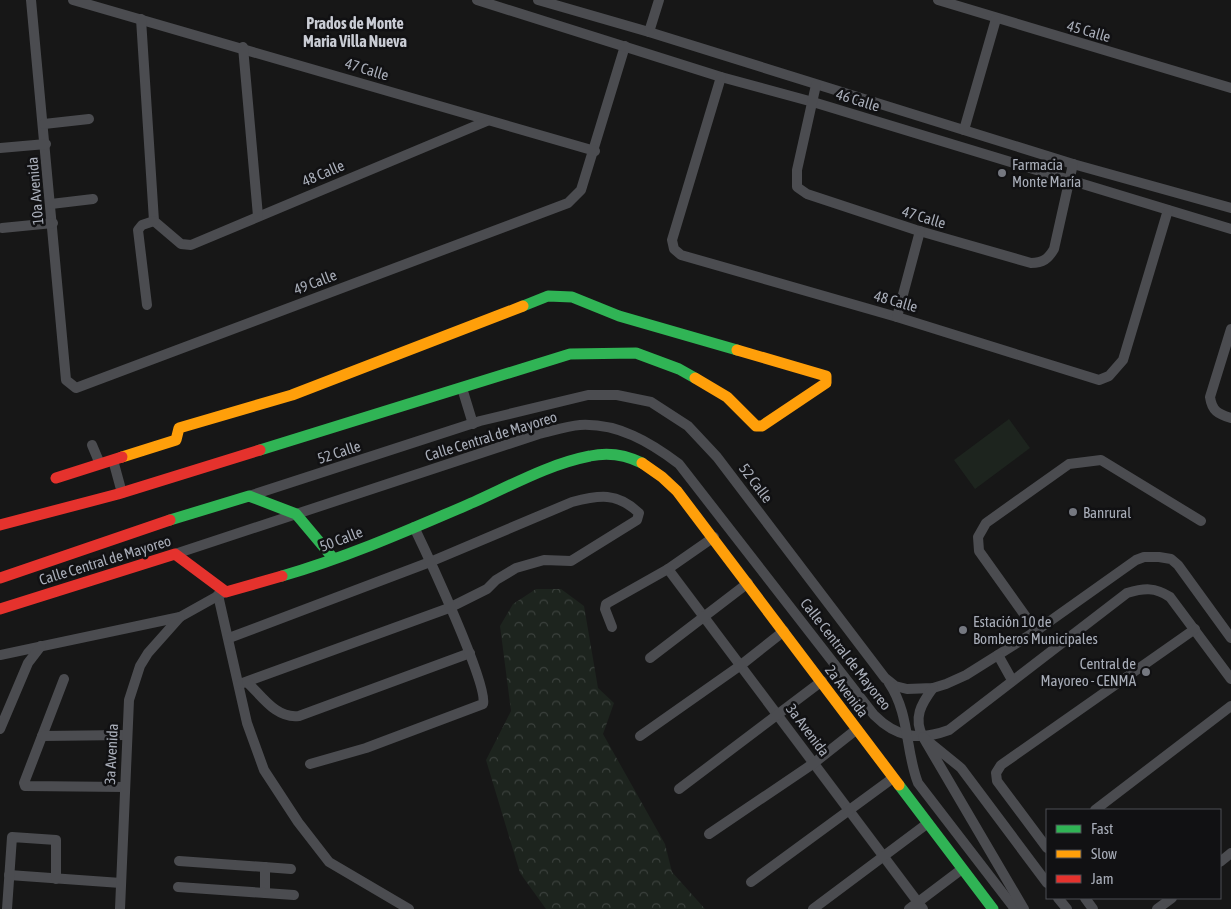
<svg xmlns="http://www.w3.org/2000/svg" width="1231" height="909" font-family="'Asap Condensed',sans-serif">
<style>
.forest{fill:url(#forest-crowns)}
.pitch{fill:#1d241e}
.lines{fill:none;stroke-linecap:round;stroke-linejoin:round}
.street{stroke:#4b4c50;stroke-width:10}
.fast{stroke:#30b455;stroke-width:11}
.slow{stroke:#ff9f0a;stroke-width:11}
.jam{stroke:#e5322d;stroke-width:11}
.poi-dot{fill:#757880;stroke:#111113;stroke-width:2}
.labels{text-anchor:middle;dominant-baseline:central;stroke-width:5;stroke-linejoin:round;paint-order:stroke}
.street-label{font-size:15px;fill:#a8adb8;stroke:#111113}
.poi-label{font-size:15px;fill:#a8adb8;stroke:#111113;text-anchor:start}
.neighbourhood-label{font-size:16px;font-weight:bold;fill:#c9ccd4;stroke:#111113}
</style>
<defs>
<pattern id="forest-crowns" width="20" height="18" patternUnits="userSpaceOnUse" patternTransform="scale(1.25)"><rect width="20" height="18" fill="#1d241e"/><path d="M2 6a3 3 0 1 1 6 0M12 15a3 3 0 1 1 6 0" fill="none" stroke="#3b413d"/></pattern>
</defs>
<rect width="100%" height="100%" fill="#171717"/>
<!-- forest -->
<path class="forest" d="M536 589H561L584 606 598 688 614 703 603 734 665 844 672 872 705 909H546L520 873 486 760 511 711 500 626 513 604Z"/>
<!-- pitch -->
<path class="pitch" d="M1009 419 1030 448 975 489 954 460Z"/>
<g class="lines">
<!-- street -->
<g class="street">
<path d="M31 0 66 380 76 388 568 203 581 190 625 46"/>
<path d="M73 0 595 151"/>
<path d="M477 0 721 77 813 102 1231 229"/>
<path d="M538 0 649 32 1073 164 1231 208"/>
<path d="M938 0 1231 88"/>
<path d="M141 19 154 221 181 244 191 245 487 121"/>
<path d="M649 32 659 0"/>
<path d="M243 47 258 216"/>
<path d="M721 77 672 240 674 249 681 255 897 317 1099 380 1109 376 1123 360 1168 210"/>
<path d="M816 85 797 170V187L807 194 916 230 1031 263C1043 263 1048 259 1054 249L1073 164"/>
<path d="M44 124 89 119"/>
<path d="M964 130 996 19"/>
<path d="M0 148 46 144"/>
<path d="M51 204 93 199"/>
<path d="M2 228 53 223"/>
<path d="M147 305 138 230 142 225 154 221"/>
<path d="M897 317 920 231"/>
<path d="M1231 329 1210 397C1212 411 1218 414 1231 418"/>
<path d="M462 388 473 424"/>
<path d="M92 445 100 464"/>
<path d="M113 460 122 493"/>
<path d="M249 496 480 421 588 395H617L651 402 688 426 717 457 885 678 895 686 907 689 933 688 946 684 966 675 1036 631 1136 560 1144 557H1159L1171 559 1178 565 1231 638"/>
<path d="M175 554 539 434C552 431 567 426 580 425 618 423 650 442 679 464L874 715C897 738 919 741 949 730L1127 593C1144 588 1155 587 1170 597L1231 679"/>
<path d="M668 569 923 909"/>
<path d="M218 595 247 723 264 770 298 822 329 862 409 909"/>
<path d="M612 627 605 609 606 604 668 569 714 537"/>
<path d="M1036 631 979 551 978 537 986 523 1069 464 1101 460 1201 521"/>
<path d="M229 638 430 562 572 502C599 495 617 492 639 513L637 520 571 561 544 560 516 568 496 580 487 589 449 608 240 684"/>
<path d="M0 655 180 617 223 593"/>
<path d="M998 655 1012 680"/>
<path d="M650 658 748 583"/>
<path d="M64 679 24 783 25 786 125 787"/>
<path d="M247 682C262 696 276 719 299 716L470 653"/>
<path d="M889 683C910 714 905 750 918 783L1015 909"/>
<path d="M0 729 28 663 41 646"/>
<path d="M42 736 126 735"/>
<path d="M640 736 741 665 784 631"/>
<path d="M923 737C913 718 921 704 933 688"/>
<path d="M310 764 366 748 483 704C489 686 426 552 414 527"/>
<path d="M679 789 822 681"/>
<path d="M1095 810 1231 706"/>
<path d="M709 834 814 763 857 729"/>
<path d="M1047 848 997 781 996 773 1001 765 1195 629"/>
<path d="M179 861 291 869"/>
<path d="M1220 862 1231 853"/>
<path d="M265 867V893"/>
<path d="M9 875 121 883"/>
<path d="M751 882 893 778"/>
<path d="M178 887 294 895"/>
<path d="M1058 898 1067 909"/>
<path d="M1085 898 1093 909"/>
<path d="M7 909 12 837 56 840V879"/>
<path d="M120 909 129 700 140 666 148 653 180 617"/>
<path d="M813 909 928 823"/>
<path d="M909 909 962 869"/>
<path d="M1024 909 923 737 961 768 1047 883"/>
<path d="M1157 909 1172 898"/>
</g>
<!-- fast -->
<g class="fast">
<path d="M523 306 548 296 572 297 619 316 737 350"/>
<path d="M260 450 570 354 636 353 679 369 695 378"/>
<path d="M170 520 249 496 296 514 333 558"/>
<path d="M282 576C348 557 411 529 474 502 512 485 549 464 590 456 608 452 626 455 642 463"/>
<path d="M899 785 993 909"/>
</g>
<!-- slow -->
<g class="slow">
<path d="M695 378 727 397 756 426H762L826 383V376L737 350"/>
<path d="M122 457 176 440 179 428 292 395 523 306"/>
<path d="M642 463 662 477 677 491 899 785"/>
</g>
<!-- jam -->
<g class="jam">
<path d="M56 478 122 457"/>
<path d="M0 525 118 494 260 450"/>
<path d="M0 578 170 520"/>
<path d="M0 609 175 554 226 592 282 576"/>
</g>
</g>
<!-- markers -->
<g class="poi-dot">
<circle cx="1002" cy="173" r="5"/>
<circle cx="1073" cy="512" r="5"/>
<circle cx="963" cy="630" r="5"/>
<circle cx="1146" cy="672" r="5"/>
</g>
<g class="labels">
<!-- street labels -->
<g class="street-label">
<text transform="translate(1089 31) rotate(16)">45 Calle</text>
<text transform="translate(367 69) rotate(17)">47 Calle</text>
<text transform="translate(858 100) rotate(17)">46 Calle</text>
<text transform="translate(323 173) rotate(-23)">48 Calle</text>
<text transform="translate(35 191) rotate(-95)">10a Avenida</text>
<text transform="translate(924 217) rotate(17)">47 Calle</text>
<text transform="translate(315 282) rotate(-21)">49 Calle</text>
<text transform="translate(896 301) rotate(16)">48 Calle</text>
<text transform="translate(491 436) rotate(-17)">Calle Central de Mayoreo</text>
<text transform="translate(339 452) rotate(-18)">52 Calle</text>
<text transform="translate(756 483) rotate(53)">52 Calle</text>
<text transform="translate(341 539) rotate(-21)">50 Calle</text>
<text transform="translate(105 560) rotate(-17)">Calle Central de Mayoreo</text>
<text transform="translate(846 654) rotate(52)">Calle Central de Mayoreo</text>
<text transform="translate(847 691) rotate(53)">2a Avenida</text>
<text transform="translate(808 730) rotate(53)">3a Avenida</text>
<text transform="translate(111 754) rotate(-87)">3a Avenida</text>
</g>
<!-- poi labels -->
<g class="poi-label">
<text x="1012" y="164">Farmacia<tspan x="1012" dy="17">Monte María</tspan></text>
<text x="1083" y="512">Banrural</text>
<text x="973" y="621">Estación 10 de<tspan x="973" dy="17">Bomberos Municipales</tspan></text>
<text x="1136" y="663" text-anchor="end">Central de<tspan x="1136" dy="17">Mayoreo - CENMA</tspan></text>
</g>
<!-- neighbourhood labels -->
<g class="neighbourhood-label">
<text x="355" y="23">Prados de Monte<tspan x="355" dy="18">Maria Villa Nueva</tspan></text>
</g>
</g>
<!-- legend -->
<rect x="1046" y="809" width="175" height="90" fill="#111113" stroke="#4d4f55"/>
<rect x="1056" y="825" width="25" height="8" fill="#30b455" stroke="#4d4f55"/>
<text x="1091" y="834" font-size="15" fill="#a8adb8">Fast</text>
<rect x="1056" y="850" width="25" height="8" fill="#ff9f0a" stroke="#4d4f55"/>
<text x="1091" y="859" font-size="15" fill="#a8adb8">Slow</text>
<rect x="1056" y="875" width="25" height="8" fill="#e5322d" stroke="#4d4f55"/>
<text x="1091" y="884" font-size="15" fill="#a8adb8">Jam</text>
</svg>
